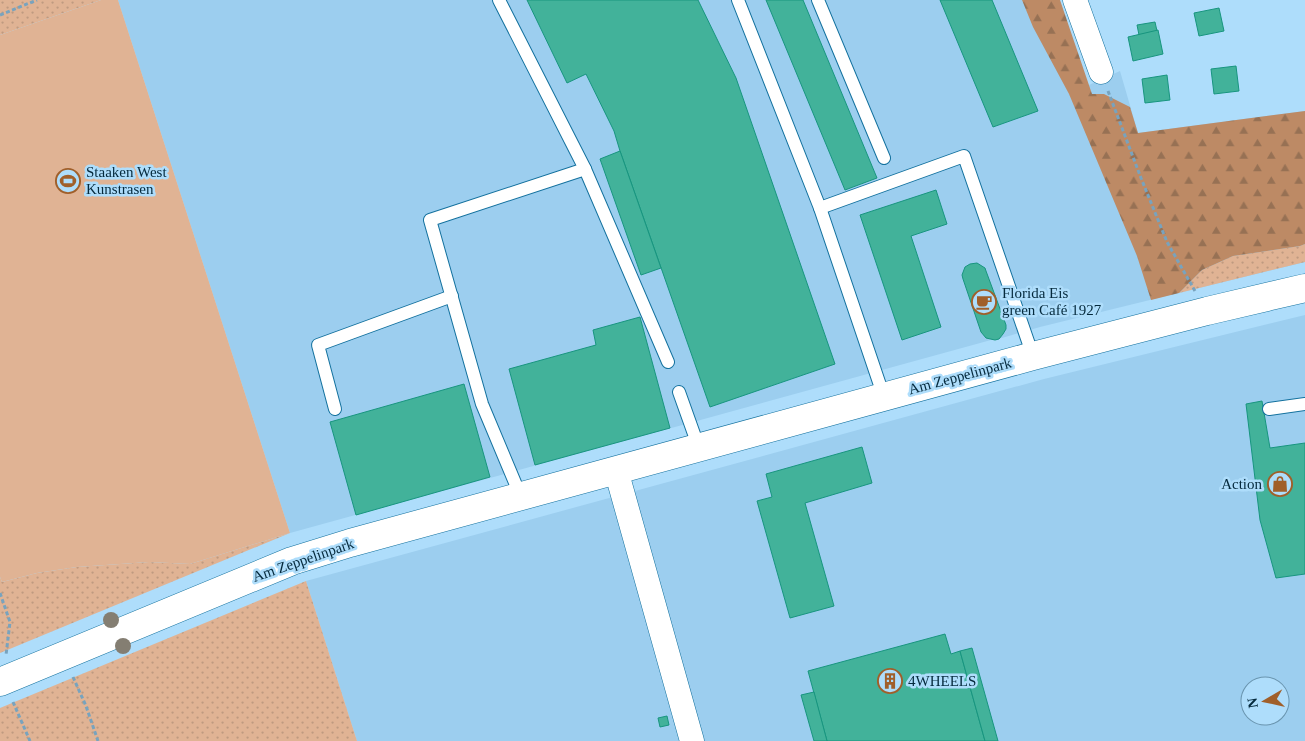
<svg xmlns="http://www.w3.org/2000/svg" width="1305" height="741" font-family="Georgia,serif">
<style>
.built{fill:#9cceef;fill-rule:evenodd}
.green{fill:url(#green-dots)}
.forest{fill:url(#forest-firs)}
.pitch{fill:#e0b394}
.building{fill:#42b29a;stroke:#18957f}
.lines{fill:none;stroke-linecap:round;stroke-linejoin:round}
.lane-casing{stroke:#13719e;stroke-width:14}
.street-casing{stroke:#13719e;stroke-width:25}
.secondary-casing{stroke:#13719e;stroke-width:29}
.path{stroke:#78a3be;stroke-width:3;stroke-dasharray:4 2.5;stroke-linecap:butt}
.lane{stroke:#fff;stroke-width:12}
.street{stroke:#fff;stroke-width:24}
.secondary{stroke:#fff;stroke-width:28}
.tree{fill:#847e72}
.labels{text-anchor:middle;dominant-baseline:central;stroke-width:5;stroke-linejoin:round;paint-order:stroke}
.poi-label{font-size:15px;fill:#04293c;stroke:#aeddfb;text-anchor:start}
.street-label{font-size:15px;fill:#04293c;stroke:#aeddfb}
</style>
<defs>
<pattern id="green-dots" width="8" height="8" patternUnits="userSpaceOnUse" patternTransform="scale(1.25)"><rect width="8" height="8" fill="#e0b394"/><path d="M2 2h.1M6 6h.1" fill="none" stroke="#bf9a80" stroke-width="1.8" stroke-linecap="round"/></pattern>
<pattern id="forest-firs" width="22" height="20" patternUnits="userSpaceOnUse" patternTransform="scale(1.25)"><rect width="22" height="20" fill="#bd8a65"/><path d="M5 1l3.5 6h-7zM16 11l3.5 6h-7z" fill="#977154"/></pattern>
</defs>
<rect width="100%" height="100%" fill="#aeddfb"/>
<!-- built -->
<g class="built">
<path d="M118 0H1030L1069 94 1120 71 1138 133 1305 111V262L1040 327 995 340H991L290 533Z"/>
<path d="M1305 315V741H357L306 581 1044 379ZM1250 686H1280V716H1250Z"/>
</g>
<!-- green -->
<g class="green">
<path d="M0 0H101L0 35Z"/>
<path d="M1305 244V262L1179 293 1202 270 1233 256 1300 246Z"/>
<path d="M290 533 0 653V577L2 582 37 573 77 567 149 562 190 564Z"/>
<path d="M306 581 357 741H0V708Z"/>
</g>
<!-- forest -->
<path class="forest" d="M1022 0H1060L1092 94H1104L1130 107 1138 133 1305 111V244L1300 246 1233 256 1202 270 1179 293 1151 300 1137 256 1069 94 1033 27Z"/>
<!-- pitch -->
<path class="pitch" d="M101 0H118L290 533 190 564 149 562 77 567 37 573 2 582 0 577V35Z"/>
<!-- building -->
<g class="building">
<path d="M527 0H698L736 78 835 364 710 407 620 151 614 131 586 74 567 83Z"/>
<path d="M766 0H803L877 178 845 190Z"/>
<path d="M940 0H992L1038 111 993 127Z"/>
<path d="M1219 8 1224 31 1199 36 1194 13Z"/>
<path d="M1155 22 1157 31 1139 35 1137 25Z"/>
<path d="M1158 30 1163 54 1133 61 1128 37Z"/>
<path d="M1236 66 1239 91 1214 94 1211 69Z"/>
<path d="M1167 75 1170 100 1145 103 1142 79Z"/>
<path d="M620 151 661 268 641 275 600 159Z"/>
<path d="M936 190 947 224 911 236 941 327 902 340 860 215Z"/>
<path d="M977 263 985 268 986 271 1006 325V329L1003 334 999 339 995 340 986 338 981 332 963 279 962 275 965 267 970 264Z"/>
<path d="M640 317 670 428 535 465 509 369 596 345 593 330Z"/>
<path d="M464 384 490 477 356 515 330 422Z"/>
<path d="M1262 401 1270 448 1305 443V574L1276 578 1260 520 1246 404Z"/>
<path d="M862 447 872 483 805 503 834 606 790 618 757 501 772 497 766 474Z"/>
<path d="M945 634 951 654 960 651 985 741H827L808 671Z"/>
<path d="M972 648 998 741H985L960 651Z"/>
<path d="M814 692 827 741H814L801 695Z"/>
<path d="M667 716 669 725 660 727 658 718Z"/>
</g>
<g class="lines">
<defs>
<g id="lane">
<path d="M499 0 585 169"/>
<path d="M738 0 820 208 884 397"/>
<path d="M818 0 884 158"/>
<path d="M820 208 964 156 1033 356"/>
<path d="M679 392 699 448"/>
<path d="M335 409 318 345 452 296"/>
<path d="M1269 409 1305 404"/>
<path d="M521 497 482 404 430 220 585 169 668 362"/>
</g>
<g id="street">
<path d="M1075 0 1101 72"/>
<path d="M616 470 692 741"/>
</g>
<path id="secondary" d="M0 682 292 561 350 543 1033 356 1207 311 1305 288"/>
</defs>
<!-- lane casing -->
<use href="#lane" class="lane-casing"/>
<!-- street casing -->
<use href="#street" class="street-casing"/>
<!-- secondary casing -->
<use href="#secondary" class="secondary-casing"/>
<!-- path -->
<g class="path">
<path d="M0 15 37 0"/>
<path d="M1108 91 1141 178 1167 242 1195 291"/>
<path d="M0 593 10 622 6 655"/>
<path d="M73 677 86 706 98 741"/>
<path d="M13 702 30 741"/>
</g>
<!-- lane -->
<use href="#lane" class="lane"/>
<!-- street -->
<use href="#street" class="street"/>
<!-- secondary -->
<use href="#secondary" class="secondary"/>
</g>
<!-- trees -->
<g class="tree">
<circle cx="111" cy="620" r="8"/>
<circle cx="123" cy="646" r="8"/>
</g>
<!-- icons -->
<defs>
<symbol id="stadium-ring" viewBox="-11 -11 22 22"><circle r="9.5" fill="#aeddfb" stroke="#a05f2a" stroke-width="1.5"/><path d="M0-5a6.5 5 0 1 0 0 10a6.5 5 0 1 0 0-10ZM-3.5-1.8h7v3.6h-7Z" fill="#a05f2a"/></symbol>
<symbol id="cafe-ring" viewBox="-11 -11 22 22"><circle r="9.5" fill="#aeddfb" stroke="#a05f2a" stroke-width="1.5"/><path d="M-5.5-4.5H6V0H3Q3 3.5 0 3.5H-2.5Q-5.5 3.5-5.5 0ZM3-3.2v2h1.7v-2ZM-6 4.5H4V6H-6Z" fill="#a05f2a"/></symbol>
<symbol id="shop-ring" viewBox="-11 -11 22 22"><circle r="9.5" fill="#aeddfb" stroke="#a05f2a" stroke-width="1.5"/><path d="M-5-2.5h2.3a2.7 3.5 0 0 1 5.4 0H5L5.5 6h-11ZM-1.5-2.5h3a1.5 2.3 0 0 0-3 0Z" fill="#a05f2a"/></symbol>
<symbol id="building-ring" viewBox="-11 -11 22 22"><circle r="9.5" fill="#aeddfb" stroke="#a05f2a" stroke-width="1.5"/><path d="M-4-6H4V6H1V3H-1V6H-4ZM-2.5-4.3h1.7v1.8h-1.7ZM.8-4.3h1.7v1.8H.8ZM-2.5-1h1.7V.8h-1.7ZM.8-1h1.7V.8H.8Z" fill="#a05f2a"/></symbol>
</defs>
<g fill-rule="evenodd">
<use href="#stadium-ring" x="54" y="167" width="28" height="28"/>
<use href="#cafe-ring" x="970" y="288" width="28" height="28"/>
<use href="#shop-ring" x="1266" y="470" width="28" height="28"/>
<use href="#building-ring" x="876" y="667" width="28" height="28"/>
</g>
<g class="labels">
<!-- poi labels -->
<g class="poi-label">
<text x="86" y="172">Staaken West<tspan x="86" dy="17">Kunstrasen</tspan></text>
<text x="1002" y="293">Florida Eis<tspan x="1002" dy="17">green Café 1927</tspan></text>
<text x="1262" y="484" text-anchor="end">Action</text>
<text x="908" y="681">4WHEELS</text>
</g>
<!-- street labels -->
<g class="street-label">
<text transform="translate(960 376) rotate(-15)">Am Zeppelinpark</text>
<text transform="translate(303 560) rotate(-19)">Am Zeppelinpark</text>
</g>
</g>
<!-- north arrow -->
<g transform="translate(1265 701) rotate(261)"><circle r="24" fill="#aeddfb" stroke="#6a95af"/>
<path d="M0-4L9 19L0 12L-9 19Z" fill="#a05f2a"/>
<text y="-8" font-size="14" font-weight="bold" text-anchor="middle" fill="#04293c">N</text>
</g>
</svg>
